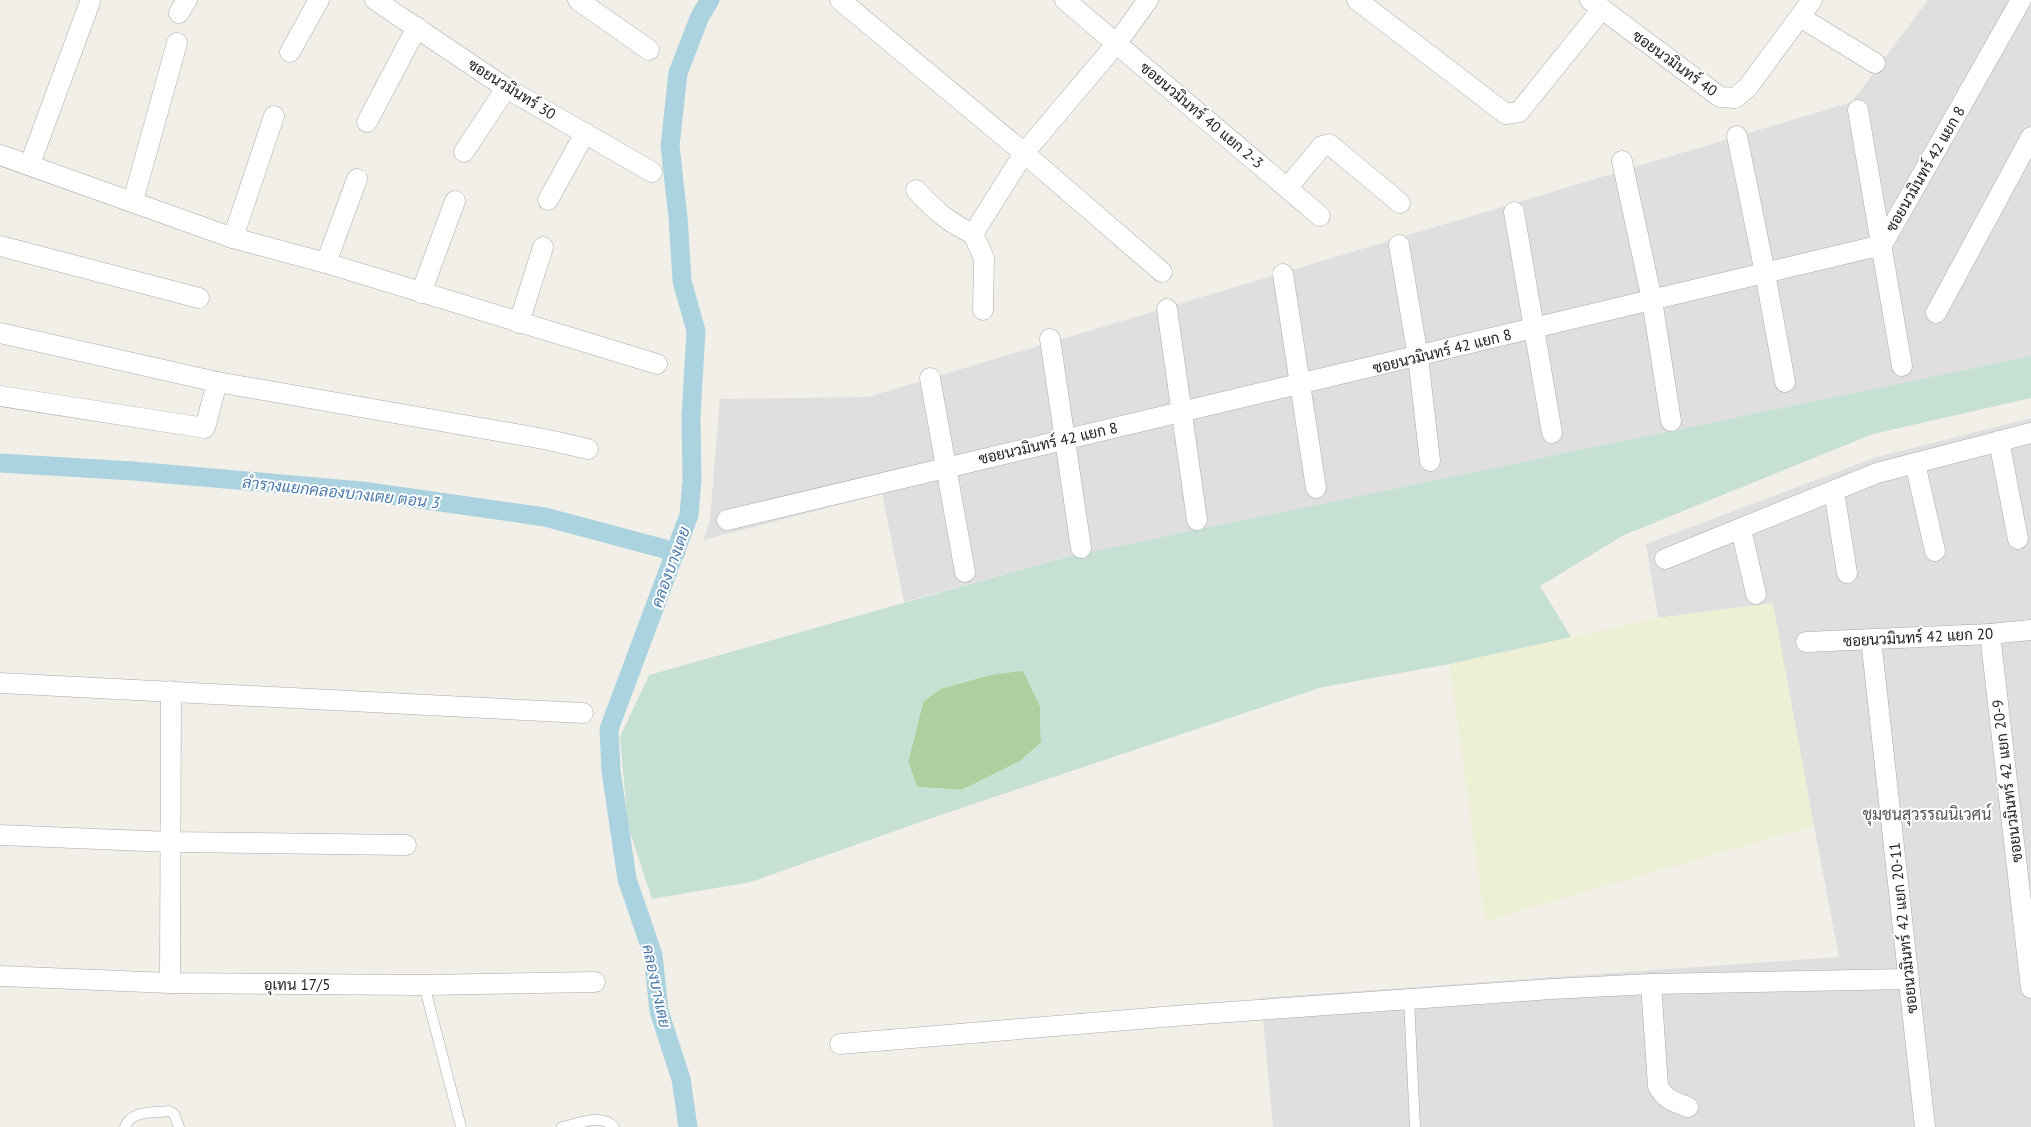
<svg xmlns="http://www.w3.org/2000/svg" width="2031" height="1127" font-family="'PT Sans',Sarabun,sans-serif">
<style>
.residential{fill:#e0dfdf}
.farmland{fill:#eef0d5}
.forest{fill:#add19e}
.wetland{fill:#c6e0d4;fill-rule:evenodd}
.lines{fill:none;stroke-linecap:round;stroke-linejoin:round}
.canal{stroke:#aad3df;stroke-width:19}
.lane-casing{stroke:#a9a9a9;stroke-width:11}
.street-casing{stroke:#a9a9a9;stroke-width:21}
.lane{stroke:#fff;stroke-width:10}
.street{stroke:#fff;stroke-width:20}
.labels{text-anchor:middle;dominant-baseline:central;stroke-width:4;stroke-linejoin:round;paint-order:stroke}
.street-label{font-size:15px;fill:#222;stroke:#fff}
.water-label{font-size:16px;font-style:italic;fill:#4a7aab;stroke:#fff}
.neighbourhood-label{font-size:16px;fill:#555;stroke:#fff}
</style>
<rect width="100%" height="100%" fill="#f2efe9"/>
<!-- residential -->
<g class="residential">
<path d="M1928 0H2031V356L1066 557 904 602 882 494 703 540 710 520 720 399 868 397 1852 102Z"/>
<path d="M2031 418V1127H1273L1261 998 1839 957 1814 826 1759 605 1658 618 1646 544 1877 457Z"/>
</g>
<!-- farmland -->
<path class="farmland" d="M1773 603 1814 826 1485 921 1449 664 1658 618Z"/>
<!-- forest -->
<path class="forest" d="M1023 670 1040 706 1041 743 1020 761 962 790 917 787 908 762 923 702 940 689 989 675Z"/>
<!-- wetland -->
<path class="wetland" d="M2031 356V398L1873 434 1624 535 1540 586 1571 637 1449 664 1319 688 926 820 751 882 652 899 628 826 620 737 649 675 1066 557ZM1023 671 1040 706 1041 743 1020 761 963 790 917 787 908 762 923 702 940 689 989 675Z"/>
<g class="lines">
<!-- canal -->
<g class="canal">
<path d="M0 463 133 471 362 491 545 517 676 552"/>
<path d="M688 1127 681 1079 659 1011 653 955 627 879 611 771 609 729 689 515 692 480 691 416 696 331 682 281 678 217 670 146 678 73 700 16 710 0"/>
</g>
<defs>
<g id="lane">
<path d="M424 985 461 1127"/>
<path d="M1409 999 1415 1127"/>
<path d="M125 1127C130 1110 155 1113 169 1111L174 1114 179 1127"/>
<path d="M562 1127C578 1124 602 1113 614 1127"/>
</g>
<g id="street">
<path d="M375 0 506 88 652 172"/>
<path d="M578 0 649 50"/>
<path d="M840 0 1024 153 1162 272"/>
<path d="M1065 0 1320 216"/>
<path d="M1357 0 1506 114 1519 112 1602 9"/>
<path d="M1590 0 1720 97 1735 98 1748 87 1812 0"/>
<path d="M179 13 187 0"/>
<path d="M1800 17 1875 63"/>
<path d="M290 52 319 0"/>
<path d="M1858 110 1902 366"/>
<path d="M367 122 417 27"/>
<path d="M1737 136 1765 273 1785 382"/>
<path d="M464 152 506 88"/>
<path d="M0 155 233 238 326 263 657 364"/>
<path d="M1622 161 1652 300 1671 421"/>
<path d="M30 164 90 2"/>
<path d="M1288 187 1322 146 1329 144 1400 203"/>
<path d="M916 190C936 211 946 221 973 234L984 258 983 310"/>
<path d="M548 200 585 133"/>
<path d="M133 201 177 43"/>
<path d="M1514 212 1552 433"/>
<path d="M973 234 1024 153 1117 43 1148 0"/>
<path d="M233 238 274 116"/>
<path d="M1399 245 1418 357 1430 461"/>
<path d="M0 246 199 298"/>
<path d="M326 263 357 179"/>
<path d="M1283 274 1316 488"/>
<path d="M421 293 455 201"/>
<path d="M1167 309 1197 520"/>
<path d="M1936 313 2031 137"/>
<path d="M519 323 543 247"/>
<path d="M0 333 217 382 544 439 588 449"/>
<path d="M1050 339 1081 548"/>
<path d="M930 378 965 572"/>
<path d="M0 396 205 428 217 382"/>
<path d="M1999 441 2018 539"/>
<path d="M1915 463 1935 551"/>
<path d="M1834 491 1847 573"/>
<path d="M727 520 1882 245 2021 0"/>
<path d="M1741 529 1756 594"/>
<path d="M1665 559 1877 473 2031 433"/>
<path d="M1990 634 2031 988"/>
<path d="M1871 639 1925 1127"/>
<path d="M1806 642 1990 634 2031 630"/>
<path d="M0 683 583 713"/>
<path d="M0 835 170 842 406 845"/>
<path d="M0 976 170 983 424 985 595 982"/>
<path d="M170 983 171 691"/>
<path d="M1651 984 1658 1086C1664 1099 1674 1102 1688 1107"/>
<path d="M840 1044 1187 1015 1551 989 1651 984 1909 979"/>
</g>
</defs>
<!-- lane casing -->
<use href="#lane" class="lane-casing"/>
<!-- street casing -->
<use href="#street" class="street-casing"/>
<!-- lane -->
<use href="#lane" class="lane"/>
<!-- street -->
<use href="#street" class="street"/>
</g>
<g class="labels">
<!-- street labels -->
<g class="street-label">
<text transform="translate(1675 63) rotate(36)">ซอยนวมินทร์ 40</text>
<text transform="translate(512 89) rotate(32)">ซอยนวมินทร์ 30</text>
<text transform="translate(1202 115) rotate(40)">ซอยนวมินทร์ 40 แยก 2-3</text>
<text transform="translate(1925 169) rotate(-60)">ซอยนวมินทร์ 42 แยก 8</text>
<text transform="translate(1442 351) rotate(-14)">ซอยนวมินทร์ 42 แยก 8</text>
<text transform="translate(1048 443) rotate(-13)">ซอยนวมินทร์ 42 แยก 8</text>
<text transform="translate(1918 637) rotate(-3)">ซอยนวมินทร์ 42 แยก 20</text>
<text transform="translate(2007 781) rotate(-97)">ซอยนวมินทร์ 42 แยก 20-9</text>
<text transform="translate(1903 928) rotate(-96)">ซอยนวมินทร์ 42 แยก 20-11</text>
<text x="297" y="984">อุเทน 17/5</text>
</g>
<!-- water labels -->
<g class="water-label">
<text transform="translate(341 492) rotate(6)">ลำรางแยกคลองบางเตย ตอน 3</text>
<text transform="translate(670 567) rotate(-70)">คลองบางเตย</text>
<text transform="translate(657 986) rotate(78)">คลองบางเตย</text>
</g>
<!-- neighbourhood labels -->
<g class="neighbourhood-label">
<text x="1927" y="814">ชุมชนสุวรรณนิเวศน์</text>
</g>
</g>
</svg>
